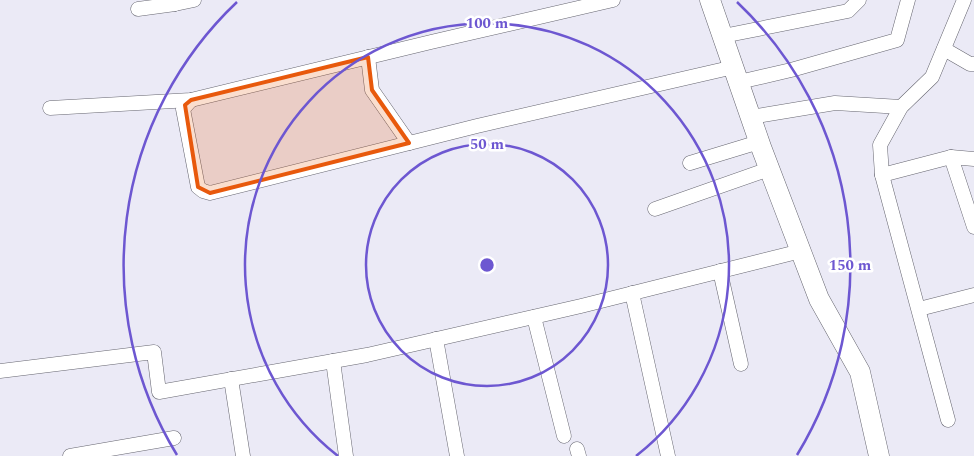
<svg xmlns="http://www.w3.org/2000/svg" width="974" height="456" font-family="Spectral,serif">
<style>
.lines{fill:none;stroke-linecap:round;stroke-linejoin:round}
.street-casing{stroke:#666670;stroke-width:15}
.secondary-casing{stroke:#666670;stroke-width:21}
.street{stroke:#fff;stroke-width:14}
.secondary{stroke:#fff;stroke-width:20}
.marked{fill:#e8590c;fill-opacity:0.2;stroke:#e8590c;stroke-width:4;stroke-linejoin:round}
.ring{fill:none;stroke:#6d57d1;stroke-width:2.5}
.centre{fill:#6d57d1;stroke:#fff;stroke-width:2.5}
.ring-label{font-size:15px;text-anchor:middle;font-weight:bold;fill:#6d57d1;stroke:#fff;stroke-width:5;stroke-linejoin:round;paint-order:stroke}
</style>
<rect width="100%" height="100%" fill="#ebeaf6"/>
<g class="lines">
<defs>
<g id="street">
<path d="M174 0 175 4 194 0"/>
<path d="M138 9 175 4"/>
<path d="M723 36 848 11 859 0"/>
<path d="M944 49 970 64H974"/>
<path d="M368 57 372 90 409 143"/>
<path d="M739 82 791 70 897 40 908 0"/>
<path d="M191 100 183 109 198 187 203 191 210 193 477 126 734 67"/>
<path d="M50 108 191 100 431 42 613 0"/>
<path d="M751 117 835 103 901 107"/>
<path d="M951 157 974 227"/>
<path d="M690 163 759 142"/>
<path d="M882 175 951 157 974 159"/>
<path d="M655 209 769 169"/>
<path d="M720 271 741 364"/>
<path d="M632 293 668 456"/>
<path d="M919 309 974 295"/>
<path d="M534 317 564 436"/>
<path d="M436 339 457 456"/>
<path d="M333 361 346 456"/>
<path d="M0 371 154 352 159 392 367 355 581 306 801 251"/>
<path d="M231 379 243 456"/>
<path d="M948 420 882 175 880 145 901 107 932 77 964 0"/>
<path d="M577 449 579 456"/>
<path d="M70 456 174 438"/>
</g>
<path id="secondary" d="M710 0 761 147 819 299 860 372 879 456"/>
</defs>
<!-- street casing -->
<use href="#street" class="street-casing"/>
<!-- secondary casing -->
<use href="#secondary" class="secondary-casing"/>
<!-- street -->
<use href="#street" class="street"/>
<!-- secondary -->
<use href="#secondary" class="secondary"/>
</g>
<!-- marked area -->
<path class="marked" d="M368 57 372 90 409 143 210 193 198 187 185 105 191 100Z"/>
<!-- distance rings -->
<g class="ring">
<circle cx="487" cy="265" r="121"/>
<path d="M338 456A242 242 0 1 1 636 456"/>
<path d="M177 455A363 363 0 0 1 237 2M737 2A363 363 0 0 1 797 455"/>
</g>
<circle cx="487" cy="265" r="8" class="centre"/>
<g class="ring-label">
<text x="487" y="28">100 m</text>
<text x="487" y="149">50 m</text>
<text x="850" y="270">150 m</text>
</g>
</svg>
